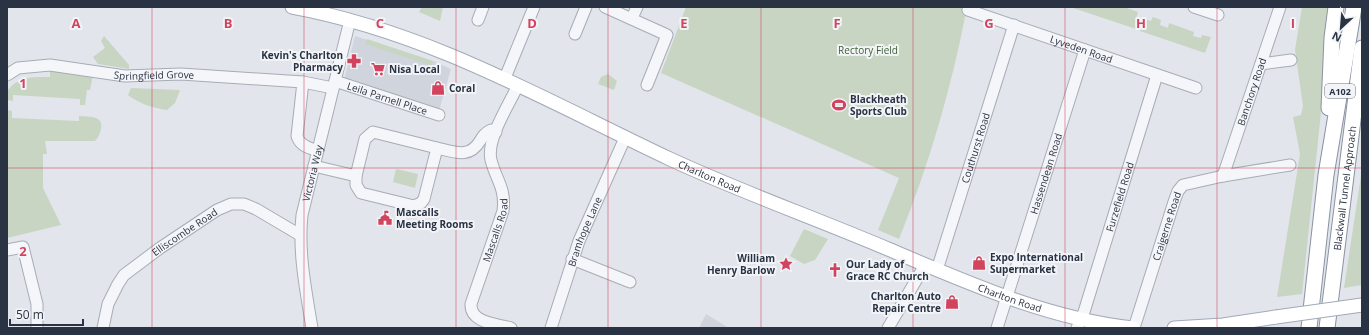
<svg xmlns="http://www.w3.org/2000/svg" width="1369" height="335" font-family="'Open Sans',sans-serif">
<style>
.built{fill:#d0d5dd}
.green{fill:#c8d5c3}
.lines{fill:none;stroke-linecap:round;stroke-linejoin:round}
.minor-casing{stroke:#a7acb5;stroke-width:13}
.major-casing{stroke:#a1aab7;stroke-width:15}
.highway-casing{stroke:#8993a2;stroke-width:17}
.minor{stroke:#f5f6f9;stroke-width:11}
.major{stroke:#fff;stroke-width:13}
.highway{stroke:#fff;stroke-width:15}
.major-bridge-casing{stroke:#a1aab7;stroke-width:15;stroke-linecap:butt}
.major-bridge{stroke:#fff;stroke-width:13}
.grid{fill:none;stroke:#d2445d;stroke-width:1;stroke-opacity:0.55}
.labels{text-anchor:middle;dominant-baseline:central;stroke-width:4;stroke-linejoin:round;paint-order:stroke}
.shield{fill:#f2f4f8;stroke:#656d79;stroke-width:1}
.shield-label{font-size:9px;font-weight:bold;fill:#293343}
.street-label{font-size:10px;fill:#293343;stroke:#f2f4f8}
.park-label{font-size:10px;fill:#3f5f36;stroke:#f2f4f8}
.poi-label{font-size:10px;font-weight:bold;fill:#293343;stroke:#f2f4f8;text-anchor:start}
.grid-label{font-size:13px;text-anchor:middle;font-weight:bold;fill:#d2445d;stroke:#f2f4f8;stroke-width:4;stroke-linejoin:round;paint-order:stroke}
</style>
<rect width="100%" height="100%" fill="#e2e5eb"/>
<!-- built -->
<g class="built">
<path d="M355 36 433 61 451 69 439 111 344 81Z"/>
<path d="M706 314 729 328H699Z"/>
</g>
<!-- green -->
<g class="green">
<path d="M422 7H443L440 21 419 12Z"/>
<path d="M686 7H967C952 86 929 165 899 239L878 230 899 178 661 73Z"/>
<path d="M1070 7H1124L1138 12 1136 18 1139 19 1136 29Z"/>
<path d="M1302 7H1332L1302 294 1277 297 1300 154 1293 117 1301 115 1303 106 1295 50Z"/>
<path d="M1153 17 1161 20 1160 25 1168 28 1169 23 1194 32 1193 36 1201 38 1202 35 1211 37 1205 53 1140 31 1144 19 1151 21Z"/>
<path d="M104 36 129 65V69L98 64 93 57 105 48 101 41Z"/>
<path d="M367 39 433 61 431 66 365 44Z"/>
<path d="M50 69 93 75 90 90H87L85 105H80V99L13 95V101L7 100V91C19 76 32 77 50 77Z"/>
<path d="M608 74 617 81 614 90 598 84 601 77Z"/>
<path d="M131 88 180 90 175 103 167 110C153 108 140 104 128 95Z"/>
<path d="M7 110 12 111V118L79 121V116C89 117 104 115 101 129 100 134 98 138 95 141H45L47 154H43V188L61 225 7 238Z"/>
<path d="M396 169 418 174 415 188 393 182Z"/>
<path d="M1362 169V285L1344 288Z"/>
<path d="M804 229 828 239 815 260 804 264 790 256Z"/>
</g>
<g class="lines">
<defs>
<g id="minor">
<path d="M605 7 667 35 647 85"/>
<path d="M1194 7 1218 15"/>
<path id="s1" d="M968 10 1196 88"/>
<path d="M632 18 637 7"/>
<path d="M478 20 483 7"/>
<path d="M575 34 586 7"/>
<path d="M1261 64 1291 60"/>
<path id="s2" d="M7 75 18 68 50 65 125 76 181 74 303 82 297 136C300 146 308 147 317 151"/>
<path d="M505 78 534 7"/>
<path id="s3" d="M335 81 439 115"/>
<path d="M303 82 333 88"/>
<path d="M314 166 356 176V185L361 193 414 206 421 203 424 199 437 148C455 152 469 159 480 141 483 136 485 133 491 130L496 132"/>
<path d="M356 176 365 139 373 132 437 148"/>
<path id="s4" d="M1223 176 1280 7"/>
<path d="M7 250 23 247 37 304V328"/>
<path d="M572 259 630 282"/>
<path id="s5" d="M937 270 1014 25"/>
<path id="s6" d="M103 328 108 304 118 284 124 275 160 248 217 210 231 204H244L256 209 300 235"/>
<path id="s7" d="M312 328C306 291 298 253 302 215L350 20"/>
<path id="s8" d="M511 328C497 324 470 323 471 304L503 211C506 188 496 180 491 160 486 139 509 105 518 85"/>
<path id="s9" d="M551 328 579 241 625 138"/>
<path d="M888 328 925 265"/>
<path id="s10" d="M997 328 1085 50"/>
<path id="s11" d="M1077 328 1084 312 1157 75"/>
<path id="s12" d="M1134 328 1174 202 1178 191 1183 185 1223 176 1290 165"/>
</g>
<g id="major">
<path id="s13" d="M292 7C429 32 545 100 670 159 741 192 815 218 888 249 966 282 1048 319 1133 328"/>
<path d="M1174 328 1223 325 1276 317"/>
</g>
<g id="highway">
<path d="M1329 108 1332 38 1336 7"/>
<path d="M1309 328 1326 175 1354 7"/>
<path id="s14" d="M1327 328 1362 48"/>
</g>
</defs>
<!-- minor casing -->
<use href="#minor" class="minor-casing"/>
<!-- major casing -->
<use href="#major" class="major-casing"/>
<!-- highway casing -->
<use href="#highway" class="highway-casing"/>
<!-- minor -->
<use href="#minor" class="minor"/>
<!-- major -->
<use href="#major" class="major"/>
<!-- highway -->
<use href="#highway" class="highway"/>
<defs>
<path id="major-bridge" d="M1276 317 1362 305"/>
</defs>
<!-- major-bridge casing -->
<use href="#major-bridge" class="major-bridge-casing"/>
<!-- major-bridge -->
<use href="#major-bridge" class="major-bridge"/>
</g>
<!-- grid -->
<path class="grid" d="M152 7V328M304 7V328M456 7V328M608 7V328M761 7V328M913 7V328M1065 7V328M1217 7V328M7 168H1362"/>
<!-- icons -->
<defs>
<symbol id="pharmacy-bare" viewBox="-9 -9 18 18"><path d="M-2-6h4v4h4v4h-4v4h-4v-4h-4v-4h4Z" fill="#d2445d" stroke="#f2f4f8" stroke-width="2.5" paint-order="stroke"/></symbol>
<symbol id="supermarket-bare" viewBox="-9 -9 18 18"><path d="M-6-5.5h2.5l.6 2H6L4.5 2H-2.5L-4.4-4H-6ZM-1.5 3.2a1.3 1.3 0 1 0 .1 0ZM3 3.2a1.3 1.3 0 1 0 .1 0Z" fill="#d2445d" stroke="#f2f4f8" stroke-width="2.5" paint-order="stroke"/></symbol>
<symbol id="shop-bare" viewBox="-9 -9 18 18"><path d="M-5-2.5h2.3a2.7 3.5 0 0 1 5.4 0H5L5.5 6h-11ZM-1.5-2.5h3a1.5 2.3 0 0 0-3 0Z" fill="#d2445d" stroke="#f2f4f8" stroke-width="2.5" paint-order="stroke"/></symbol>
<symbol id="stadium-bare" viewBox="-9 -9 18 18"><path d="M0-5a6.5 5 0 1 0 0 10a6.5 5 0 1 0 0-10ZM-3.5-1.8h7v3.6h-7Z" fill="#d2445d" stroke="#f2f4f8" stroke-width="2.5" paint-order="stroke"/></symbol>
<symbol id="civic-bare" viewBox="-9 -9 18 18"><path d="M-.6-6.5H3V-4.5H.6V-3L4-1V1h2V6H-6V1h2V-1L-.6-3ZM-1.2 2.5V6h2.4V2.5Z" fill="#d2445d" stroke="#f2f4f8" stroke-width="2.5" paint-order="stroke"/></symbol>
<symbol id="sight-bare" viewBox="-9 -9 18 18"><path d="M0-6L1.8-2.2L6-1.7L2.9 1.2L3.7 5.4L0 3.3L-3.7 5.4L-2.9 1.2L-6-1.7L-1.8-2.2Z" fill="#d2445d" stroke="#f2f4f8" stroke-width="2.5" paint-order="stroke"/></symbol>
<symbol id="church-bare" viewBox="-9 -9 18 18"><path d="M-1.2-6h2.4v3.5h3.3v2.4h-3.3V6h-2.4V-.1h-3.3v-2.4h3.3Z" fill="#d2445d" stroke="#f2f4f8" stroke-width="2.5" paint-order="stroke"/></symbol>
</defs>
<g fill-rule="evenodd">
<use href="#pharmacy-bare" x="344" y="51" width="20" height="20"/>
<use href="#supermarket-bare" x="368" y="59" width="20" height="20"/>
<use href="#shop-bare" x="428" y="78" width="20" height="20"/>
<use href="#stadium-bare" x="829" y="95" width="20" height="20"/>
<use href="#civic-bare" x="375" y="208" width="20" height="20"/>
<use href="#shop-bare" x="969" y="253" width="20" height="20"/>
<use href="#sight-bare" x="776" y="254" width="20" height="20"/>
<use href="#church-bare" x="825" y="260" width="20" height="20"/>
<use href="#shop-bare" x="942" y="292" width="20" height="20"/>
</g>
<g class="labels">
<!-- shield labels -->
<rect class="shield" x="1325" y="84" width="30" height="14" rx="3"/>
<g class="shield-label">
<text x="1340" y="91">A102</text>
</g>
<!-- street labels -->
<g class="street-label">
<text stroke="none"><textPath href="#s1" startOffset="120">Lyveden Road</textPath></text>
<text stroke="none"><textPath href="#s2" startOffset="150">Springfield Grove</textPath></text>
<text stroke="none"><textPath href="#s4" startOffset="89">Banchory Road</textPath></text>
<text stroke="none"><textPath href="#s3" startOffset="55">Leila Parnell Place</textPath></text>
<text stroke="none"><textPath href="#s5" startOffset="128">Couthurst Road</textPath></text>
<text stroke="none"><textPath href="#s7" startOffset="157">Victoria Way</textPath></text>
<text stroke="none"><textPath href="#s10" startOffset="162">Hassendean Road</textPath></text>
<text stroke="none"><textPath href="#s13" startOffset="452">Charlton Road</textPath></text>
<text stroke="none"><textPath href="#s14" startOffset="141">Blackwall Tunnel Approach</textPath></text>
<text stroke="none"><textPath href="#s11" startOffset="138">Furzefield Road</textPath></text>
<text stroke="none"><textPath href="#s12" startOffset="107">Craigerne Road</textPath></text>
<text stroke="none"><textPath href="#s8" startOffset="129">Mascalls Road</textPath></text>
<text stroke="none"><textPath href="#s9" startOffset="102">Bramhope Lane</textPath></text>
<text stroke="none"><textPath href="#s6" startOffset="132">Elliscombe Road</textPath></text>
<text stroke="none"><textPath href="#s13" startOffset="776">Charlton Road</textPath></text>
</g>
<!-- park labels -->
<g class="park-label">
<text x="868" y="50">Rectory Field</text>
</g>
<!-- poi labels -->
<g class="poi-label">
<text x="343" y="55" text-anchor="end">Kevin's Charlton<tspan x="343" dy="12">Pharmacy</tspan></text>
<text x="389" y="69">Nisa Local</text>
<text x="449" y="88">Coral</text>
<text x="850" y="99">Blackheath<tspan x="850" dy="12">Sports Club</tspan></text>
<text x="396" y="212">Mascalls<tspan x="396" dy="12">Meeting Rooms</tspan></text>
<text x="990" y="257">Expo International<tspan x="990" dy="12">Supermarket</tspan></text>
<text x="775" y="258" text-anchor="end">William<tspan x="775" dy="12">Henry Barlow</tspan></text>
<text x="846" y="264">Our Lady of<tspan x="846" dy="12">Grace RC Church</tspan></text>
<text x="941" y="296" text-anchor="end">Charlton Auto<tspan x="941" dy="12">Repair Centre</tspan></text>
</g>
</g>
<g class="grid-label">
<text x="76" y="28">A</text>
<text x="228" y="28">B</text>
<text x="380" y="28">C</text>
<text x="532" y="28">D</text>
<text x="684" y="28">E</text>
<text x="837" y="28">F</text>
<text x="989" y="28">G</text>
<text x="1141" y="28">H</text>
<text x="1293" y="28">I</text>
<text x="23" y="88">1</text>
<text x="23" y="256">2</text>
</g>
<!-- border -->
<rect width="1369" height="335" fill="none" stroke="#293343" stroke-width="16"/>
<!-- north arrow -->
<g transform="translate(1341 28) rotate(206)" stroke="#f2f4f8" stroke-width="3" paint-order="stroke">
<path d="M0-3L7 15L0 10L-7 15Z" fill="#293343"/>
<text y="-6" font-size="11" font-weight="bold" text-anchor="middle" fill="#293343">N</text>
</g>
<!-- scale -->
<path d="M10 319v6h73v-6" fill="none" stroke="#293343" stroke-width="2"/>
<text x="16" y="319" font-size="12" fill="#293343" stroke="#f2f4f8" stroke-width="3" paint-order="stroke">50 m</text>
</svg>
